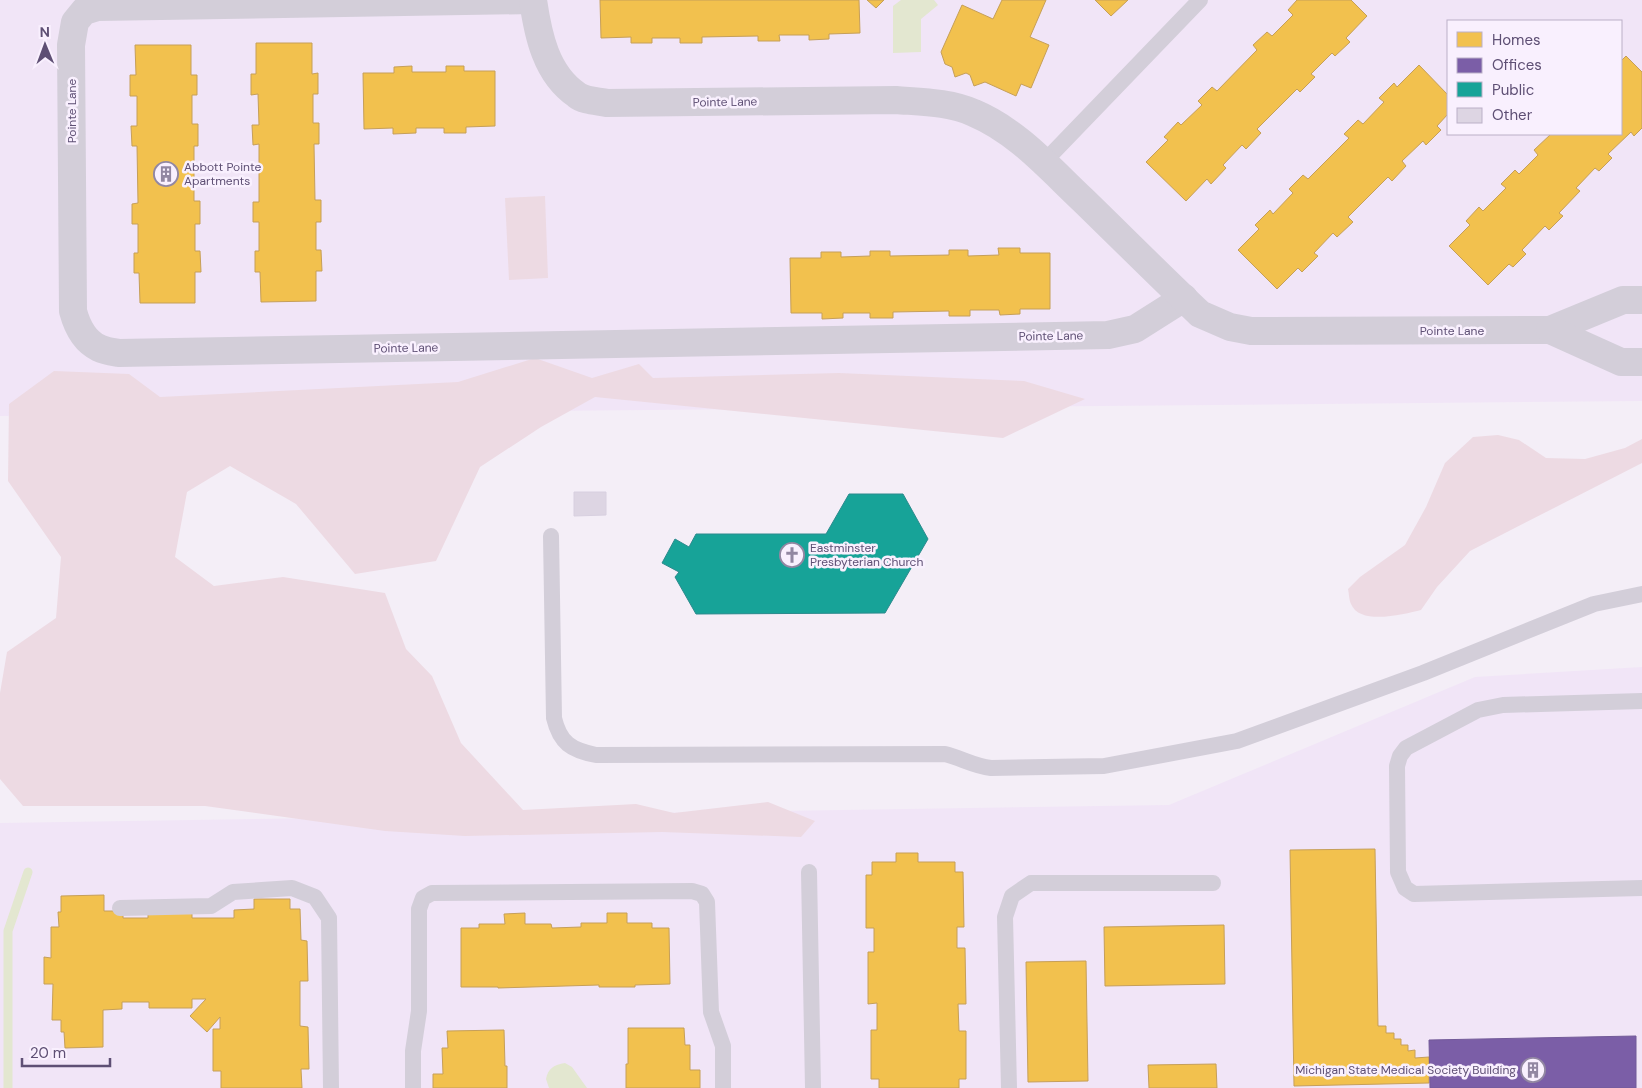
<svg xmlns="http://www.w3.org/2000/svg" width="1642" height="1088" font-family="'DM Sans',sans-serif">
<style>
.residential{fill:#f1e5f7;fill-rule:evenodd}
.green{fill:#eddae3}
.water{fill:#e3e7d0}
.homes{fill:#f2c14e;stroke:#c69f59}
.offices{fill:#7b5ea7;stroke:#725a98}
.public{fill:#17a398;stroke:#2c8a8d}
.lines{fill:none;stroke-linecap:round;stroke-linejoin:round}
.stream{stroke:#e3e7d0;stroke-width:9}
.building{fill:#ddd5e3;stroke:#d8d0e0}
.lane{stroke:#d3ced9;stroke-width:16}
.street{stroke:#d3ced9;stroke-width:28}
.labels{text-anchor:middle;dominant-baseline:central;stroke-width:5;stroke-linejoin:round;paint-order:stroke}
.street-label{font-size:12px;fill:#5e4f74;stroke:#f9f0fe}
.poi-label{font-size:12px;fill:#5e4f74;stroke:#f9f0fe;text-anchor:start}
</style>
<rect width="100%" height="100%" fill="#f4eef7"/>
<!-- residential -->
<g class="residential">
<path d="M0 0H1642V401L0 416ZM1448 21H1621V134H1448Z"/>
<path d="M1642 667V1088H0V823L1169 805 1475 677Z"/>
</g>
<!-- green -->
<g class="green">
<path d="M545 196 548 278 509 280 505 198Z"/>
<path d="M535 358 592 378 639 364 653 378 839 373 1024 381 1085 399 1003 438 595 397 541 427 480 467 436 561 355 574 296 504 230 466 187 492 175 557 214 586 283 577 385 593 406 649 432 676 461 743 523 810 636 804 674 813 768 802 815 821 801 837 662 832 465 836 385 831 205 806H23L0 779V693L7 652 56 618 61 557 8 481 9 404 54 371 129 374 160 397 458 382Z"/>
<path d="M1498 435 1519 440 1546 458 1585 459 1625 448 1642 439V463L1470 551 1437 587 1421 610C1404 614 1360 626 1351 604 1349 600 1349 593 1348 589L1360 577 1405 545 1426 507 1445 463 1473 437Z"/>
</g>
<!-- water -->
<g class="water">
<path d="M901 0H934L938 5 921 19V52L893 53V6Z"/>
<path d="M565 1063 572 1067 587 1088H549L546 1079C548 1068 554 1065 565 1063Z"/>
</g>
<!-- homes -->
<g class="homes">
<path d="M600 0H859L860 33 829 34V39L809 40V35H779L780 41H758V36L702 37V43H680V38H652V43H631V37L601 38Z"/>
<path d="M867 0H884L876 8Z"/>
<path d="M1002 0H1046L1030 37 1049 45 1031 88 1021 84 1016 96 985 82 974 86 970 75 966 73 955 77 952 67 945 64 941 52 962 5 993 19Z"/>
<path d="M1095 0H1128L1111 16Z"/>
<path d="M1297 0H1351L1367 16 1346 38 1350 42 1335 56 1332 53 1311 74 1315 77 1300 92 1297 89 1257 129 1261 133 1246 149 1242 145 1223 165 1226 168 1211 184 1207 179 1186 201 1146 162 1168 140 1164 137 1178 122 1181 125 1202 105 1198 101 1212 87 1217 91 1257 50 1253 45 1267 32 1272 36 1293 15 1288 10Z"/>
<path d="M256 43H312V74L318 73V94H313V123H319V144H314L315 200H321V222H316V250H321L322 271H316V301L261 302 260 272H255V251H259V222H253V202H259V144L253 145 252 125H259L258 94 251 95V74H256Z"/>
<path d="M135 45H191V75H197V95H192V124H198V146H194V201H200V224H195V251H200L201 272H195V303H140L139 273H134V253H138V224H132V204L138 203 137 146H132L131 126H137V96H130V75H136Z"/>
<path d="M1626 56 1642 72V128L1634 136 1631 132 1608 154 1612 158 1599 171 1595 168 1576 188 1580 191 1559 213 1563 216 1549 230 1545 226 1522 250 1526 254 1513 267 1509 264 1488 285 1449 246 1470 225 1466 221 1479 207 1483 211 1506 188 1501 184 1515 170 1519 174 1538 155 1534 150 1551 134H1621V61Z"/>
<path d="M1419 65 1448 95V114L1437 126 1441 130 1426 145 1423 141 1402 161 1406 166 1392 181 1388 177 1348 217 1353 222 1337 237 1333 233 1314 253 1318 256 1302 272 1298 268 1277 289 1238 250 1259 229 1255 225 1270 210 1273 214 1293 193 1289 189 1303 175 1308 179 1349 138 1344 134 1358 120 1363 124 1384 102 1379 98 1394 83 1397 87Z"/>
<path d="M412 66V72H446V66H464V71H495V126L466 127V133H444V128H416V133L393 134V128L364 129 363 73H394V67Z"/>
<path d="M998 248H1020V253H1050V309H1020V314L1000 315 999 310H970V316H949V311L893 312V318H870V313H843V318L822 319V313H791L790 258H821V252H841V257L870 256V251H890V256L949 255V250H968V256L999 255Z"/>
<path d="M1375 849 1378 1026H1386V1033H1394V1039H1401V1045H1408V1051L1415 1050V1058L1429 1057V1083L1294 1086 1290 850Z"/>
<path d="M896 853H918V862H955V872H963L964 927H957V948H965L966 1004H958L959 1031H966V1079H959V1088H879V1079H871V1030H877V1003L868 1004V952H874V928H866V875H872V862H896Z"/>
<path d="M104 895V911H123V918H148V910H192V918H234V910L254 909V899H290V909H300L301 940 307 941 308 981H300V1026L308 1027 309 1069H301L302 1088H221V1071H213V1029H220V1017L207 1032 190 1016 206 999H192V1008H149V1002H122V1009L103 1010V1047L65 1048 64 1032H61V1020H52L53 984H44V957L51 958V927H59L58 912H61V896Z"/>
<path d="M525 913V924H551L552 928 581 927V923H607V913H627V923H652V928H669L670 984 635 985V987H599V985L498 988V987H461V928H479V924H505L504 914Z"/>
<path d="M1224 925 1225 984 1105 986 1104 927Z"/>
<path d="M1086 961 1088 1081 1028 1082 1026 962Z"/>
<path d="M628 1028H684L685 1045H690V1070H700V1088H626V1064H628Z"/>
<path d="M504 1030 505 1066H507V1088H433V1074H443L442 1048H448L447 1031Z"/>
<path d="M1216 1064 1217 1088H1149L1148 1065Z"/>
</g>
<!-- offices -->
<path class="offices" d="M1636 1036V1088H1430L1429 1040Z"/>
<!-- public -->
<path class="public" d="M849 494H903L928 539 885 613 696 614 675 577 679 572 662 563 675 539 689 547 696 534H826Z"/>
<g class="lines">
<!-- stream -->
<path class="stream" d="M8 1088V931L28 872"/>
</g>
<!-- building -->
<path class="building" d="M574 492H606V515L574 516Z"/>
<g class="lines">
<!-- lane -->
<g class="lane">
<path d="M1044 162 1200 0"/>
<path d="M551 536 554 718C560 743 571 750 596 755L945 754C961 758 974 766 991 768L1104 766 1237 741 1423 673 1594 604 1642 594"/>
<path d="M1642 701 1503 705 1478 710 1406 748 1400 756 1397 766 1398 872 1405 888 1414 894 1642 888"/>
<path d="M809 872 813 1088"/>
<path d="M120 908 211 906 233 892 292 888 315 897 329 918 331 1088"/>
<path d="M413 1088V1051L419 1011V909L423 898 432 893 692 891 702 894 707 902 711 1012 723 1046V1088"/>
<path d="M1009 1088 1005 917 1012 896 1031 883H1213"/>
</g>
<!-- street -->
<g class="street">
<path d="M533 0 97 7 84 11 75 22 71 45 73 311C77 326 84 341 99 348 105 351 113 352 119 353L1108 335 1135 329 1184 298"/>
<path d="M533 0C538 35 546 74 577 95 584 101 598 101 607 103L896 100C921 102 950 102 974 113 1017 131 1049 168 1083 200 1122 238 1160 276 1200 314L1230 327 1251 331 1550 330 1623 300H1642"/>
<path d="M1550 330 1621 362H1642"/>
</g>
</g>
<!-- icons -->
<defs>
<symbol id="building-ring" viewBox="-11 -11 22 22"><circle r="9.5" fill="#f9f0fe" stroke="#9287a2" stroke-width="1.5"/><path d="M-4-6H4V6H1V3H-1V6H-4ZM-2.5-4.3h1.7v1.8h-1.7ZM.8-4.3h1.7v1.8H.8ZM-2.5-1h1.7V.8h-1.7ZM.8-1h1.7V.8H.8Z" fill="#9287a2"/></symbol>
<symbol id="church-ring" viewBox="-11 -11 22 22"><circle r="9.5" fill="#f9f0fe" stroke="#9287a2" stroke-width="1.5"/><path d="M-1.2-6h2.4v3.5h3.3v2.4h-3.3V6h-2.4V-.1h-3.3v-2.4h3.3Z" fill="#9287a2"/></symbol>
</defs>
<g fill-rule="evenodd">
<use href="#building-ring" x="152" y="160" width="28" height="28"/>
<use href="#church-ring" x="778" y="541" width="28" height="28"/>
<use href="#building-ring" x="1519" y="1056" width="28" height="28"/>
</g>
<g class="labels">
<!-- street labels -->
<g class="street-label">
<text transform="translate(725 102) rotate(-1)">Pointe Lane</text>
<text transform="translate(72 111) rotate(-90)">Pointe Lane</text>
<text x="1452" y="331">Pointe Lane</text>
<text transform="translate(1051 336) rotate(-1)">Pointe Lane</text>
<text transform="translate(406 348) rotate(-1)">Pointe Lane</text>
</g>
<!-- poi labels -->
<g class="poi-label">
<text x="184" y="167">Abbott Pointe<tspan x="184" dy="14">Apartments</tspan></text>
<text x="810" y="548">Eastminster<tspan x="810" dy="14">Presbyterian Church</tspan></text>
<text x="1516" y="1070" text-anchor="end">Michigan State Medical Society Building</text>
</g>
</g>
<!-- legend -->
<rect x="1447" y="20" width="175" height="115" fill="#f9f0fe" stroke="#bbb0c7"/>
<rect x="1457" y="32" width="25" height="15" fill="#f2c14e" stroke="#bbb0c7"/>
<text x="1492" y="45" font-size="15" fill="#5e4f74">Homes</text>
<rect x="1457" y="58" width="25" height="15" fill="#7b5ea7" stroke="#bbb0c7"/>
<text x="1492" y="70" font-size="15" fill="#5e4f74">Offices</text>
<rect x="1457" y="82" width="25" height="15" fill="#17a398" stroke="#bbb0c7"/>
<text x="1492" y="95" font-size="15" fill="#5e4f74">Public</text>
<rect x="1457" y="108" width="25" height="15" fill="#ddd5e3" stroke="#bbb0c7"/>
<text x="1492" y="120" font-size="15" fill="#5e4f74">Other</text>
<!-- north arrow -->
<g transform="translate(45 45) rotate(359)" stroke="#f9f0fe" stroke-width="4" paint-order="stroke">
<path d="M0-4L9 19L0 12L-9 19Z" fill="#5e4f74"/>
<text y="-8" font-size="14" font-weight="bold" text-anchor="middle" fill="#5e4f74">N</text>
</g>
<!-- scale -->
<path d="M22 1058v8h88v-8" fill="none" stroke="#5e4f74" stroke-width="2.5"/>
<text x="30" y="1058" font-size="15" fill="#5e4f74" stroke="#f9f0fe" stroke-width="4" paint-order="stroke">20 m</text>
</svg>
